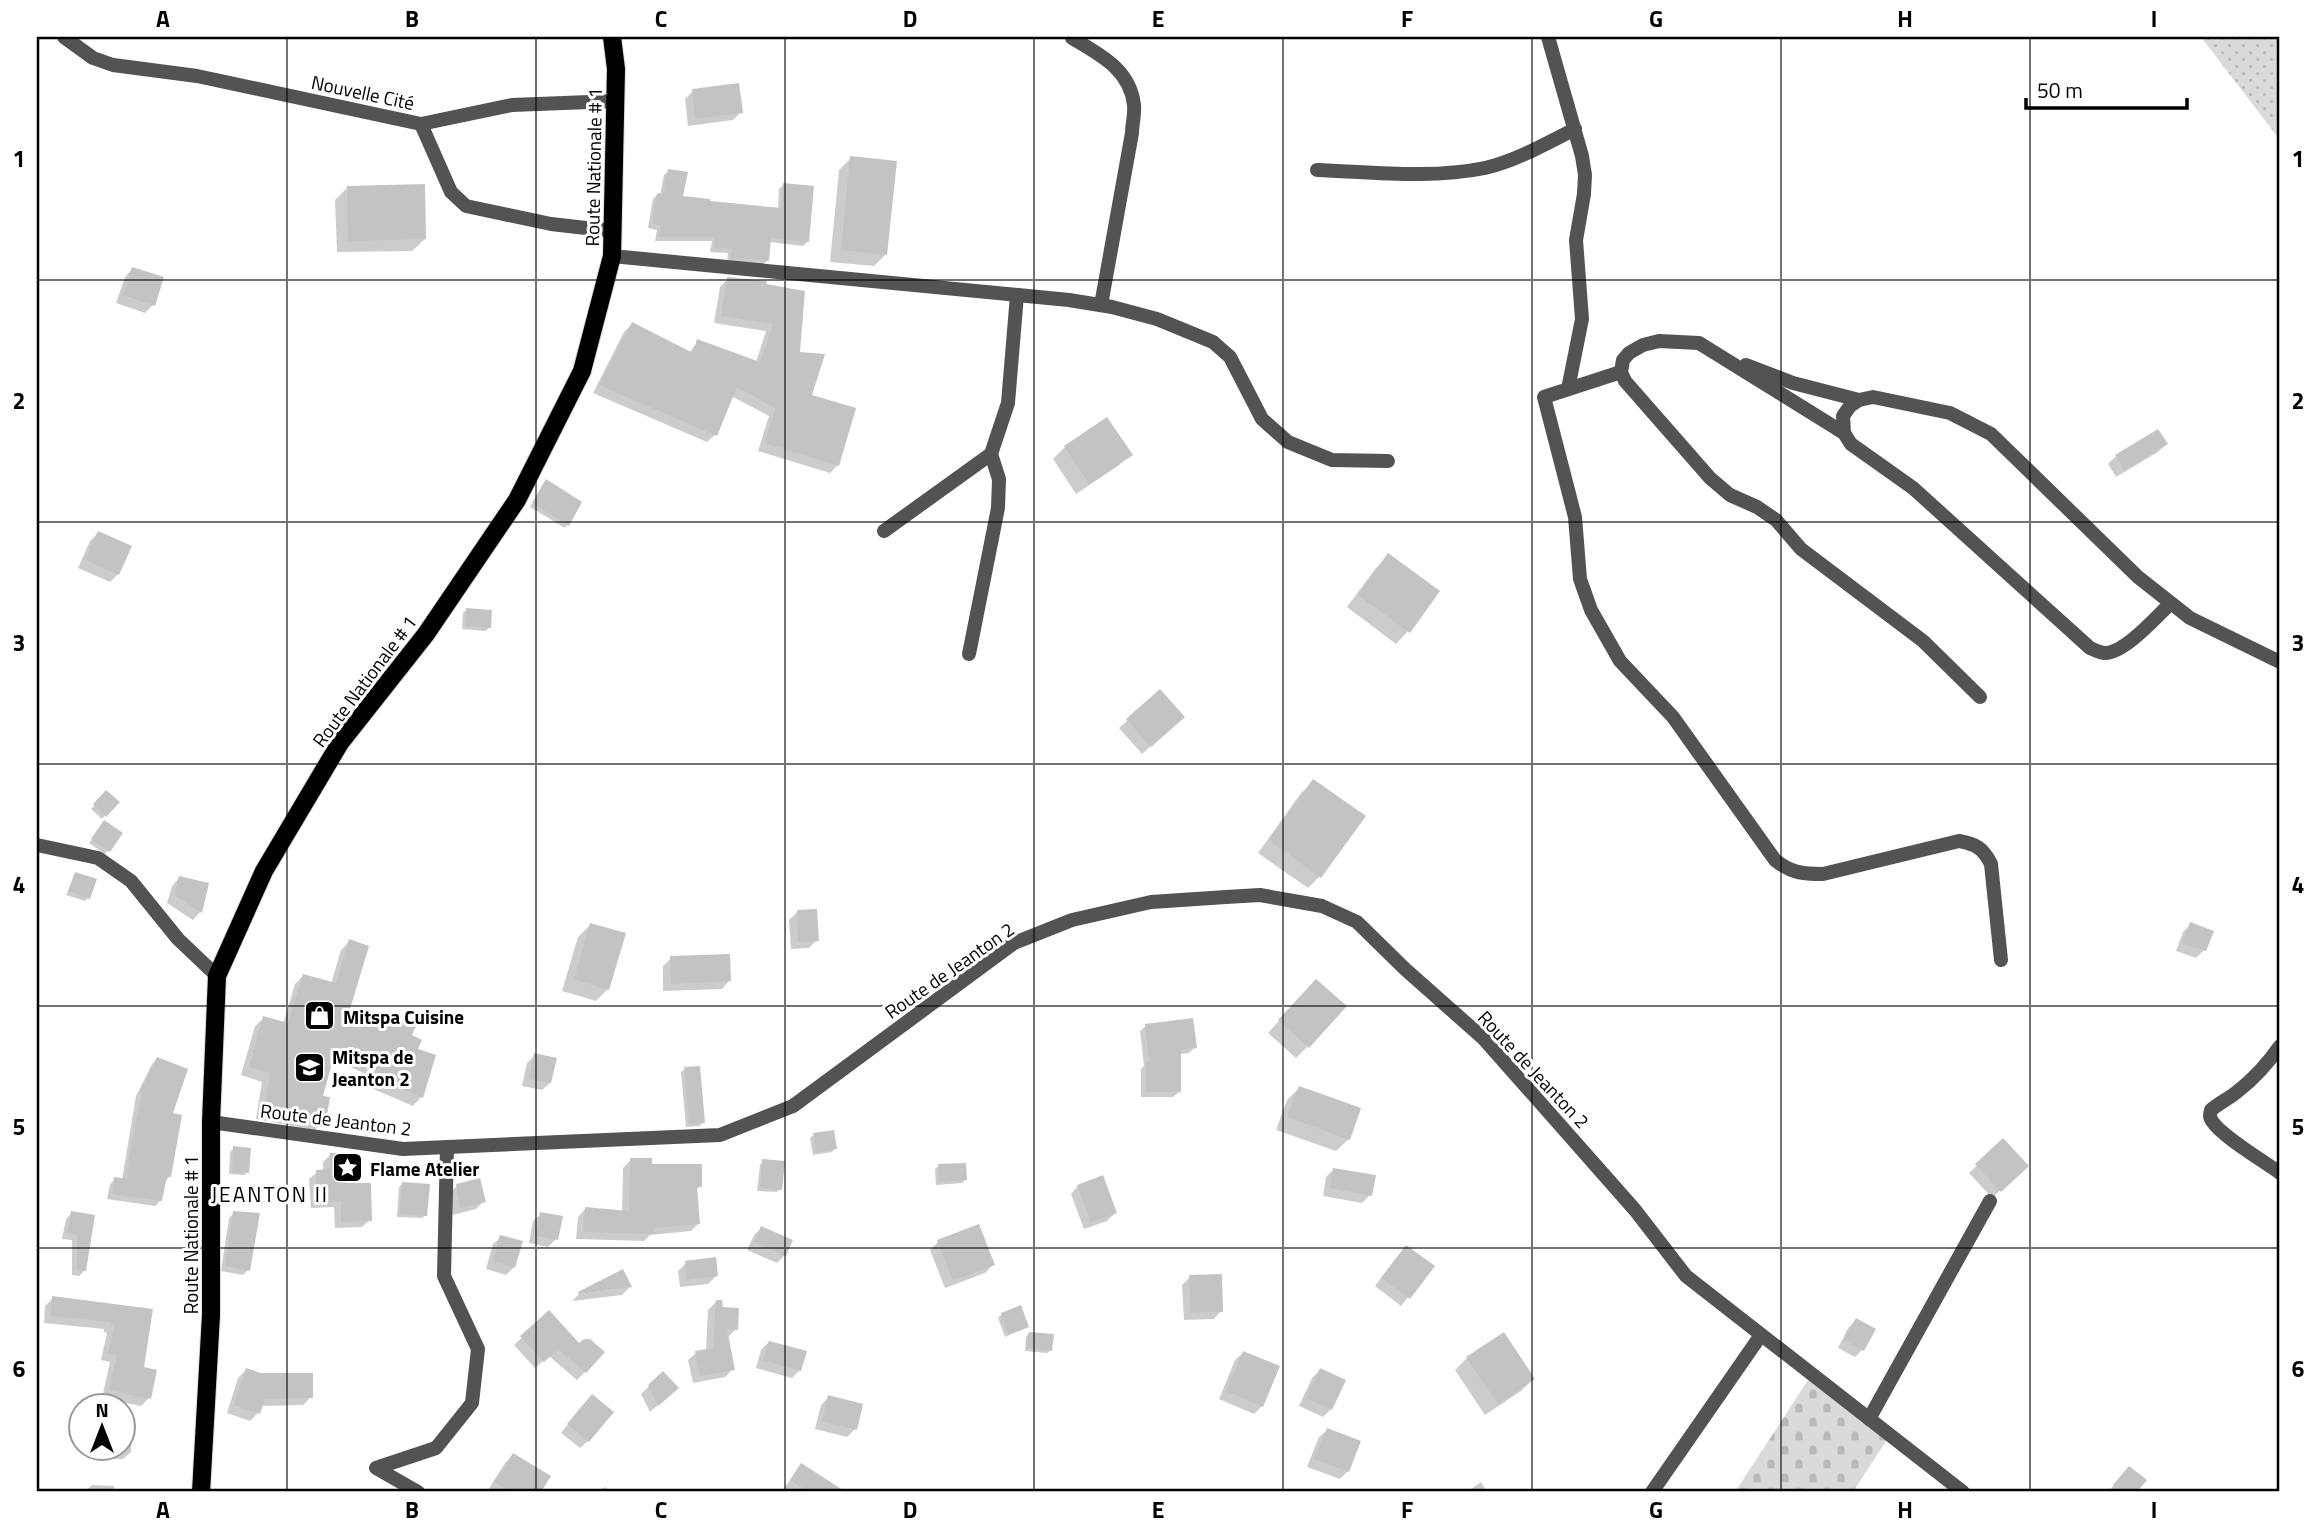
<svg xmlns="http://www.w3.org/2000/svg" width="2317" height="1529" font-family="'Titillium Web',sans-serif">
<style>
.grass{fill:url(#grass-dots)}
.cemetery{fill:url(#cemetery-stones)}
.shadow{fill:#0003}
.building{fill:#c3c3c3}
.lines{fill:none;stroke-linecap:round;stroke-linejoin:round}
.primary-casing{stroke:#dbdbdb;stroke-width:20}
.street{stroke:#535353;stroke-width:14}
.primary{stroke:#000;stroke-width:18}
.grid{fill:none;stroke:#000;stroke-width:2;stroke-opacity:0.55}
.labels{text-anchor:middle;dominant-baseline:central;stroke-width:6;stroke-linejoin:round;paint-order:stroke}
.street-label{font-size:19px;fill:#000;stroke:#fff}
.poi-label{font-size:19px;font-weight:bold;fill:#000;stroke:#fff;text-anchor:start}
.neighbourhood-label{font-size:21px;letter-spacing:2px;fill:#000;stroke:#fff}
.neatline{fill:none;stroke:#000;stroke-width:2.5}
.grid-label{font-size:23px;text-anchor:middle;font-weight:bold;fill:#000}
</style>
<defs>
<pattern id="grass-dots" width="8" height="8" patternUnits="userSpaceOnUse" patternTransform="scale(1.75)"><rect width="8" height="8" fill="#dadada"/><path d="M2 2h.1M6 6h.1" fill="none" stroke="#b9b9b9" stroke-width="1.8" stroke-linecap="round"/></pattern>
<pattern id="cemetery-stones" width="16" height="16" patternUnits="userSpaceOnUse" patternTransform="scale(1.75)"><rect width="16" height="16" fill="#dadada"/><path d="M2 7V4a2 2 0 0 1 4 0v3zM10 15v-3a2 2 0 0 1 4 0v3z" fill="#b9b9b9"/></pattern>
</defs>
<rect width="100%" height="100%" fill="#fff"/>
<!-- grass -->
<path class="grass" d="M2201 37H2280V140Z"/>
<!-- cemetery -->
<path class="cemetery" d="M1808 1380 1888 1438 1853 1492H1735Z"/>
<!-- shadow -->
<g class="shadow">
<path d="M693 91 741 112 733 120 688 126 685 99Z"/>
<path d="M851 158 886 254 874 266 830 262 839 170Z"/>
<path d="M669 171 681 197 709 202 778 210 779 189 784 185 808 241 803 246 769 242 767 261 763 265 727 262 728 253 710 252 712 241H655L657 230 648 228 653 199 657 195H660L664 175Z"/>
<path d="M348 187 425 239 412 251 337 252 335 200Z"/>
<path d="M132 269 153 305 145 313 116 303 125 277Z"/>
<path d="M728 279 765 282 838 465 830 473 758 451 769 416 731 396 715 435 707 442 593 393 624 332 632 324 689 353 698 341 756 362 766 331 714 323 720 287Z"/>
<path d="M2166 444 2158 452 2116 477 2108 464 2116 456Z"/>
<path d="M1065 447 1130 454 1118 466 1076 494 1053 459Z"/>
<path d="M546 482 568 524 565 528 530 507Z"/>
<path d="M98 533 118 574 110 582 78 568 90 541Z"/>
<path d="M1388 556 1408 631 1396 644 1347 607 1376 568Z"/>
<path d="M466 610 489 628 486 631 462 629 463 613Z"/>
<path d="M1160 692 1175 725 1142 754 1119 728Z"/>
<path d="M1314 781 1320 876 1308 888 1258 853 1301 793Z"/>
<path d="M106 793 117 802 102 819 91 809Z"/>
<path d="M101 826 108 851 105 854 89 843Z"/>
<path d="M76 874 88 898 85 901 66 895Z"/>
<path d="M179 878 207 885 200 912 193 920 167 903 172 886Z"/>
<path d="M797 912 817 940 809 948 791 949 789 920Z"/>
<path d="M2191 924 2204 950 2196 958 2176 951 2183 932Z"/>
<path d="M590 925 608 989 596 1001 562 991 578 937Z"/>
<path d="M350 941 348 1010 387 1022 391 1017 415 1050 421 1097 413 1106 364 1085 368 1075 332 1059 321 1098 324 1121 315 1130 256 1119 262 1082 241 1075 255 1026 264 1018 283 1024 295 984 303 976 331 984 341 950Z"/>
<path d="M671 958 729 981 722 989 663 991V966Z"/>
<path d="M1304 993 1308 1046 1296 1058 1268 1033Z"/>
<path d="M1146 1026 1195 1047 1189 1053 1179 1054V1092L1173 1097H1141V1069L1144 1066 1140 1031Z"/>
<path d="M535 1055 550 1083 542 1090 522 1086 527 1063Z"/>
<path d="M158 1059 171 1115 170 1176 165 1182 161 1200 155 1206 107 1199 110 1184 115 1179 122 1180 136 1096 152 1064Z"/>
<path d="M685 1069 703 1122 700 1126 686 1127 681 1072Z"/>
<path d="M1299 1088 1349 1139 1336 1151 1276 1130 1287 1100Z"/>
<path d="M814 1135 835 1148 832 1152 813 1155 810 1138Z"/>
<path d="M2003 1141 2019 1173 1992 1198 1969 1173Z"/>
<path d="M234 1148 248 1172 244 1175 229 1174 230 1152Z"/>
<path d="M330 1155 345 1185 370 1220 362 1227 335 1228 334 1207 311 1208 309 1179 317 1172 323 1171V1162Z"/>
<path d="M631 1160 650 1165 700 1186 695 1191 698 1224 691 1231 650 1235 644 1241 576 1239 578 1217 585 1209 622 1212 623 1168Z"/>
<path d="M763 1161 780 1189 777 1192 757 1191 760 1165Z"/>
<path d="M939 1166 965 1180 962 1183 936 1185 935 1169Z"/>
<path d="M1334 1169 1370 1195 1362 1203 1323 1196 1326 1177Z"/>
<path d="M402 1184 426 1215 422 1218 397 1217 399 1187Z"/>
<path d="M457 1186 484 1201 476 1209 453 1215 449 1193Z"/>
<path d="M1078 1186 1115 1213 1107 1221 1084 1229 1071 1194Z"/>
<path d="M72 1213 93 1217 85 1270 79 1276 72 1275V1240L62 1239 66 1219Z"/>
<path d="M234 1213 248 1270 243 1275 221 1271 229 1218Z"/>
<path d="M541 1214 556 1239 548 1247 529 1243 533 1221Z"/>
<path d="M762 1228 785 1255 777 1263 747 1250 754 1235Z"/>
<path d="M501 1237 514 1267 506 1275 486 1269 493 1244Z"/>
<path d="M938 1242 993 1265 985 1273 945 1288 930 1250Z"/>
<path d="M1399 1255 1432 1267 1401 1306 1375 1286Z"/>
<path d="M686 1263 716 1276 708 1284 680 1287 678 1271Z"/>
<path d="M1190 1277 1221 1311 1214 1319 1184 1320 1182 1285Z"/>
<path d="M630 1287 622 1295 572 1301 579 1294Z"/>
<path d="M53 1298 151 1311 142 1369 149 1398 141 1406 102 1398 110 1362 101 1360 107 1333 104 1332V1329L44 1323 45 1306Z"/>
<path d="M716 1302 736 1329 728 1337 733 1369 725 1377 693 1383 688 1360 696 1353 706 1351 708 1310Z"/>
<path d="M549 1313 585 1372 577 1380 549 1356 535 1368 514 1345Z"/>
<path d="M1002 1314 1027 1327 1005 1337 998 1318Z"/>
<path d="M1856 1320 1863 1349 1855 1357 1838 1348 1848 1328Z"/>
<path d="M1029 1333 1051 1350 1047 1353 1025 1351 1026 1337Z"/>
<path d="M769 1342 800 1370 792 1378 756 1368 761 1350Z"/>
<path d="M1243 1353 1262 1406 1254 1414 1219 1399 1235 1360Z"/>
<path d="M1467 1358 1533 1379 1521 1391 1485 1415 1455 1370Z"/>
<path d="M246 1370 260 1375 311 1397 303 1405 261 1406 258 1413 250 1421 227 1413 238 1378Z"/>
<path d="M1320 1370 1331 1409 1323 1417 1299 1406 1312 1378Z"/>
<path d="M663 1373 669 1395 650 1412 641 1394Z"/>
<path d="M37 1390H39L37 1419Z"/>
<path d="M829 1397 855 1429 847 1437 815 1429 821 1405Z"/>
<path d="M584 1404 588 1441 580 1448 561 1433Z"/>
<path d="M122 1428 132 1429 131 1452 123 1459H97V1448H122Z"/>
<path d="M1327 1430 1348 1471 1340 1479 1307 1467 1319 1437Z"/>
<path d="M513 1455 548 1477 538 1492H491L488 1490 505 1463Z"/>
<path d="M801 1466 828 1483 822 1492H790L784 1488Z"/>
<path d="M2121 1476 2145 1480 2135 1492H2108Z"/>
<path d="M1481 1482 1487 1492H1466H1467Z"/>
<path d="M92 1485 114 1486V1492H85Z"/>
<path d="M605 1487 610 1492H598Z"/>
</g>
<!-- building -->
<g class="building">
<path d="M739 83 743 113 695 119 692 89Z"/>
<path d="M850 156 897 161 887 255 841 250Z"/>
<path d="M668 169 688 172 683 196 710 199V201L781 208 783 183 814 186 809 242 771 238 769 261 730 258 732 249 714 248 715 237H659L661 225 652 224 657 193 663 194Z"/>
<path d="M425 184 426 239 348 241 347 186Z"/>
<path d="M132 267 164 277 155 306 123 295Z"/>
<path d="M727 277 767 281 766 284 805 291 800 352 825 354 812 395 856 408 839 466 765 443 775 408 737 387 717 436 599 385 632 322 693 353 697 339 760 362 773 324 721 316Z"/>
<path d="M1107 417 1133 455 1089 484 1064 446Z"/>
<path d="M2158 429 2168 444 2124 470 2115 455Z"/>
<path d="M546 479 582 502 569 526 532 503Z"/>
<path d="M98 531 132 546 119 575 85 560Z"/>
<path d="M1388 553 1440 591 1410 633 1358 595Z"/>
<path d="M466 608 492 610 491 628 465 626Z"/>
<path d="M1160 689 1185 717 1151 747 1126 719Z"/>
<path d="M1313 779 1366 816 1321 878 1269 840Z"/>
<path d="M106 790 120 802 106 817 93 804Z"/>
<path d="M104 820 123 833 110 852 91 839Z"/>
<path d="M75 872 97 879 90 899 68 891Z"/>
<path d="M179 876 209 883 202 913 174 895Z"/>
<path d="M817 909 819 941 798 942 797 910Z"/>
<path d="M2190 922 2214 931 2206 951 2182 943Z"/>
<path d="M590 923 626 933 609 990 574 979Z"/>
<path d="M349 939 369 946 350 1009 389 1020 391 1015 416 1026 412 1035 422 1040 418 1049 436 1055 423 1098 371 1076 375 1066 336 1049 323 1096 330 1097 326 1122 264 1111 270 1073 249 1067 263 1016 288 1023 303 974 336 983Z"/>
<path d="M730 954 731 981 671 984 670 956Z"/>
<path d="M1316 979 1347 1006 1309 1048 1278 1020Z"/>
<path d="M1193 1018 1197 1048 1181 1050V1092H1146V1062H1149L1145 1024Z"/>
<path d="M534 1053 557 1058 551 1083 529 1079Z"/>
<path d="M157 1057 188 1069 173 1113 182 1115 171 1177 167 1176 162 1201 112 1194 114 1177 127 1179 129 1156 142 1092 140 1091Z"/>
<path d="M700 1066 705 1123 689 1124 684 1067Z"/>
<path d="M1299 1086 1361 1108 1350 1140 1287 1117Z"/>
<path d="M834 1130 837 1149 816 1153 813 1133Z"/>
<path d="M2003 1138 2029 1166 2001 1192 1975 1164Z"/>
<path d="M233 1146 251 1148 249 1173 232 1172Z"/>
<path d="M330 1153H347V1183H371L372 1221 341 1222V1201L317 1202 316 1170 330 1169Z"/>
<path d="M630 1158H652V1164H702V1187H697L700 1224 654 1228V1234L583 1232 585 1207 629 1211Z"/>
<path d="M762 1159 785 1161 782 1190 760 1188Z"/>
<path d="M966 1163 967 1180 939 1182 938 1164Z"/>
<path d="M1333 1168 1376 1175 1372 1196 1330 1188Z"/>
<path d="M1103 1175 1117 1213 1091 1222 1077 1185Z"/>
<path d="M480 1178 486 1202 460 1208 456 1184Z"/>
<path d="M402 1182 430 1184 427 1216 399 1214Z"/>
<path d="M71 1211 95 1215 86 1271 77 1270V1235L67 1233Z"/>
<path d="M233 1211 260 1213 250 1271 225 1266Z"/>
<path d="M540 1212 563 1216 558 1240 536 1236Z"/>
<path d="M979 1224 995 1265 953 1281 937 1240Z"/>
<path d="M761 1226 793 1240 786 1256 754 1242Z"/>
<path d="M500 1235 523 1241 515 1268 493 1261Z"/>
<path d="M1406 1245 1435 1266 1410 1299 1381 1278Z"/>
<path d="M716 1257 718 1276 687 1280 685 1261Z"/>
<path d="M623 1269 632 1287 579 1294 578 1292Z"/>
<path d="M1222 1274 1223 1312 1191 1313 1189 1275Z"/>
<path d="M52 1296 153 1309 144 1367 157 1370 151 1399 109 1390 117 1355 108 1353 114 1326 110 1325 111 1322 51 1316Z"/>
<path d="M716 1300H722L723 1307 739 1308 738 1330 727 1329 735 1370 700 1376 695 1351 713 1348Z"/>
<path d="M1021 1305 1029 1327 1008 1335 1001 1313Z"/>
<path d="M549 1310 579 1343 584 1339H590L605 1352 586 1373 558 1349 544 1362 520 1336Z"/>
<path d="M1856 1318 1876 1329 1864 1351 1844 1340Z"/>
<path d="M1029 1332 1054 1334 1052 1351 1027 1348Z"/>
<path d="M1504 1332 1535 1379 1498 1404 1466 1357Z"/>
<path d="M769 1341 807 1351 801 1371 763 1360Z"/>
<path d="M1243 1351 1280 1366 1263 1407 1226 1391Z"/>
<path d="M246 1368 261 1373H313V1398L265 1399 260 1414 234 1405Z"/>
<path d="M1320 1368 1346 1380 1332 1410 1306 1398Z"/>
<path d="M663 1371 679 1388 658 1406 648 1385Z"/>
<path d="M592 1394 614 1412 589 1442 567 1424Z"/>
<path d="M828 1395 863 1404 857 1430 822 1421Z"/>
<path d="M1327 1428 1361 1441 1349 1472 1314 1459Z"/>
<path d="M513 1453 551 1476 541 1492H511L495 1482Z"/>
<path d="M801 1463 846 1492H809L790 1480Z"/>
<path d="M2129 1466 2147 1480 2137 1492H2122L2113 1485Z"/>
</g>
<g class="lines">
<defs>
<path id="primary" d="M201 1492 211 1315V1122L217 976 264 871 340 743 426 634 517 500 582 371 612 256 616 69 612 37"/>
</defs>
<!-- primary casing -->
<use href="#primary" class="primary-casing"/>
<!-- street -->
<g class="street">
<path d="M64 37 93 58 113 65 197 76 421 124 451 192 466 206 551 224 612 231"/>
<path d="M1548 37 1582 156 1585 175 1584 194 1576 240 1582 319 1568 389"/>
<path d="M1072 38C1100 55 1130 69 1134 105 1135 114 1132 125 1132 133L1101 305"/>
<path d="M421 124 512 105 615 101"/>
<path d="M1317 170C1372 172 1431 179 1485 168 1516 161 1547 143 1575 129"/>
<path d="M612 256 1069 300 1112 307 1157 319 1213 342 1230 357 1262 419 1288 442 1332 460 1388 461"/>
<path d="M1746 365 1793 383 1859 400"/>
<path d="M1621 372 1544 397 1575 517 1580 579 1591 610 1620 661 1673 717 1775 860C1791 873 1802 874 1823 874L1959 841C1976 844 1983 848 1991 864L2001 960"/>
<path d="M1844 433 1699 343 1659 341 1643 345 1629 353 1623 360 1621 372 1625 381 1710 478 1730 495 1757 507 1776 520 1801 549 1923 641 1980 697"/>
<path d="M884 531 991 454"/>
<path d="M2171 603C2157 616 2125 653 2105 653 2100 653 2095 650 2090 648L1913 488 1851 444 1844 433 1843 416 1850 406 1859 400 1873 397 1950 413 1991 434 2138 577 2190 618 2280 662"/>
<path d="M969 654 998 508 999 479 991 454 1008 403 1017 295"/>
<path d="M37 845 98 858 131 881 178 939 217 976"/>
<path d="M2280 1046C2268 1063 2255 1078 2238 1091 2230 1098 2219 1103 2211 1110 2210 1115 2209 1117 2212 1121 2221 1136 2265 1162 2280 1173"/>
<path d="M211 1122 403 1149 720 1135 793 1106 1014 943 1072 920 1151 902 1226 897 1260 895 1322 906 1357 922 1405 969 1484 1039 1635 1210 1686 1276 1963 1492"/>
<path d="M1869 1419 1990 1201"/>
<path d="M418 1492 376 1468 436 1448 472 1403 478 1349 444 1276 447 1147"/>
<path d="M1652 1492 1761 1335"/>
</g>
<!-- primary -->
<use href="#primary" class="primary"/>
</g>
<!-- grid -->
<path class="grid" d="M287 37V1492M536 37V1492M785 37V1492M1034 37V1492M1283 37V1492M1532 37V1492M1781 37V1492M2030 37V1492M37 280H2280M37 522H2280M37 764H2280M37 1006H2280M37 1248H2280"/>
<!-- icons -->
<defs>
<symbol id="shop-square" viewBox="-11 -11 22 22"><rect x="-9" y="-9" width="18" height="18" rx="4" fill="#000" stroke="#fff"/><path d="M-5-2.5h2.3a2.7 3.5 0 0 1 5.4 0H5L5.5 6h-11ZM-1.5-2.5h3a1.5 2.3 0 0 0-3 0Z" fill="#fff"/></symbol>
<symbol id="school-square" viewBox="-11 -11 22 22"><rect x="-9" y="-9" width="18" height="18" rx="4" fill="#000" stroke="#fff"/><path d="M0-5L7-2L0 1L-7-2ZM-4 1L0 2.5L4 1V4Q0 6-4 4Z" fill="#fff"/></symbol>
<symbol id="sight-square" viewBox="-11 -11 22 22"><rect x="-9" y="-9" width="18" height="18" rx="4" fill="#000" stroke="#fff"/><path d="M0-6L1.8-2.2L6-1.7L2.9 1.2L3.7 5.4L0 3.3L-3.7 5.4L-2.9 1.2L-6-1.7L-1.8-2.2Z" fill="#fff"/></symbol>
</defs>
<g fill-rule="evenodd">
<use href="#shop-square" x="302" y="998" width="35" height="35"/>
<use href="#school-square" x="292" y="1050" width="35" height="35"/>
<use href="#sight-square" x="330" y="1150" width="35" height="35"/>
</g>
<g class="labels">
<!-- street labels -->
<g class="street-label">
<text transform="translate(363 92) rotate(12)">Nouvelle Cité</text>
<text transform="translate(593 167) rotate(-89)">Route Nationale # 1</text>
<text transform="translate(364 681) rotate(-53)">Route Nationale # 1</text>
<text transform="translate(949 970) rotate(-35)">Route de Jeanton 2</text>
<text transform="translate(1534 1069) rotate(47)">Route de Jeanton 2</text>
<text transform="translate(336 1119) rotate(7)">Route de Jeanton 2</text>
<text transform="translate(190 1235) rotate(-90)">Route Nationale # 1</text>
</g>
<!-- poi labels -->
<g class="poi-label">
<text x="343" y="1016">Mitspa Cuisine</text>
<text x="332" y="1056">Mitspa de<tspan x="332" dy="22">Jeanton 2</tspan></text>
<text x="370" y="1168">Flame Atelier</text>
</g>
<!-- neighbourhood labels -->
<g class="neighbourhood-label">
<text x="270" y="1194">JEANTON II</text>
</g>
</g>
<!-- border -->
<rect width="2317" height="1529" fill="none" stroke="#ffffff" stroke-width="77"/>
<!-- north arrow -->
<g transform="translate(102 1427)"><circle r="33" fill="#ffffff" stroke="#999999" stroke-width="2"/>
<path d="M0-5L12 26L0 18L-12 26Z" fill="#000000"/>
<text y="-10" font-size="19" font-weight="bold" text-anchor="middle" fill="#000000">N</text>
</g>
<!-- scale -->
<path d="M2026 98v10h161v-10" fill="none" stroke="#000000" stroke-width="3.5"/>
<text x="2037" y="98" font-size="21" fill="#000000" stroke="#ffffff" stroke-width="5" paint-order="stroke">50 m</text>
<rect x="38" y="38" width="2240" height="1452" class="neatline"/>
<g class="grid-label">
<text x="163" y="27">A</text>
<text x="412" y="27">B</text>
<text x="661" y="27">C</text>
<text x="910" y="27">D</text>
<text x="1158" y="27">E</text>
<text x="1407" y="27">F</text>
<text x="1656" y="27">G</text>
<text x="1905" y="27">H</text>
<text x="2154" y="27">I</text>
<text x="19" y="167">1</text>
<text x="2298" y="167">1</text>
<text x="19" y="409">2</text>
<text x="2298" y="409">2</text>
<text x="19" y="651">3</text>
<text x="2298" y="651">3</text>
<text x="19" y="893">4</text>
<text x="2298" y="893">4</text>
<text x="19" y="1135">5</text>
<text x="2298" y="1135">5</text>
<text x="19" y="1377">6</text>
<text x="2298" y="1377">6</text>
<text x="163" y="1518">A</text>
<text x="412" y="1518">B</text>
<text x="661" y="1518">C</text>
<text x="910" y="1518">D</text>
<text x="1158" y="1518">E</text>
<text x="1407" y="1518">F</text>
<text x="1656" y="1518">G</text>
<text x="1905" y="1518">H</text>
<text x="2154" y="1518">I</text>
</g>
</svg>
